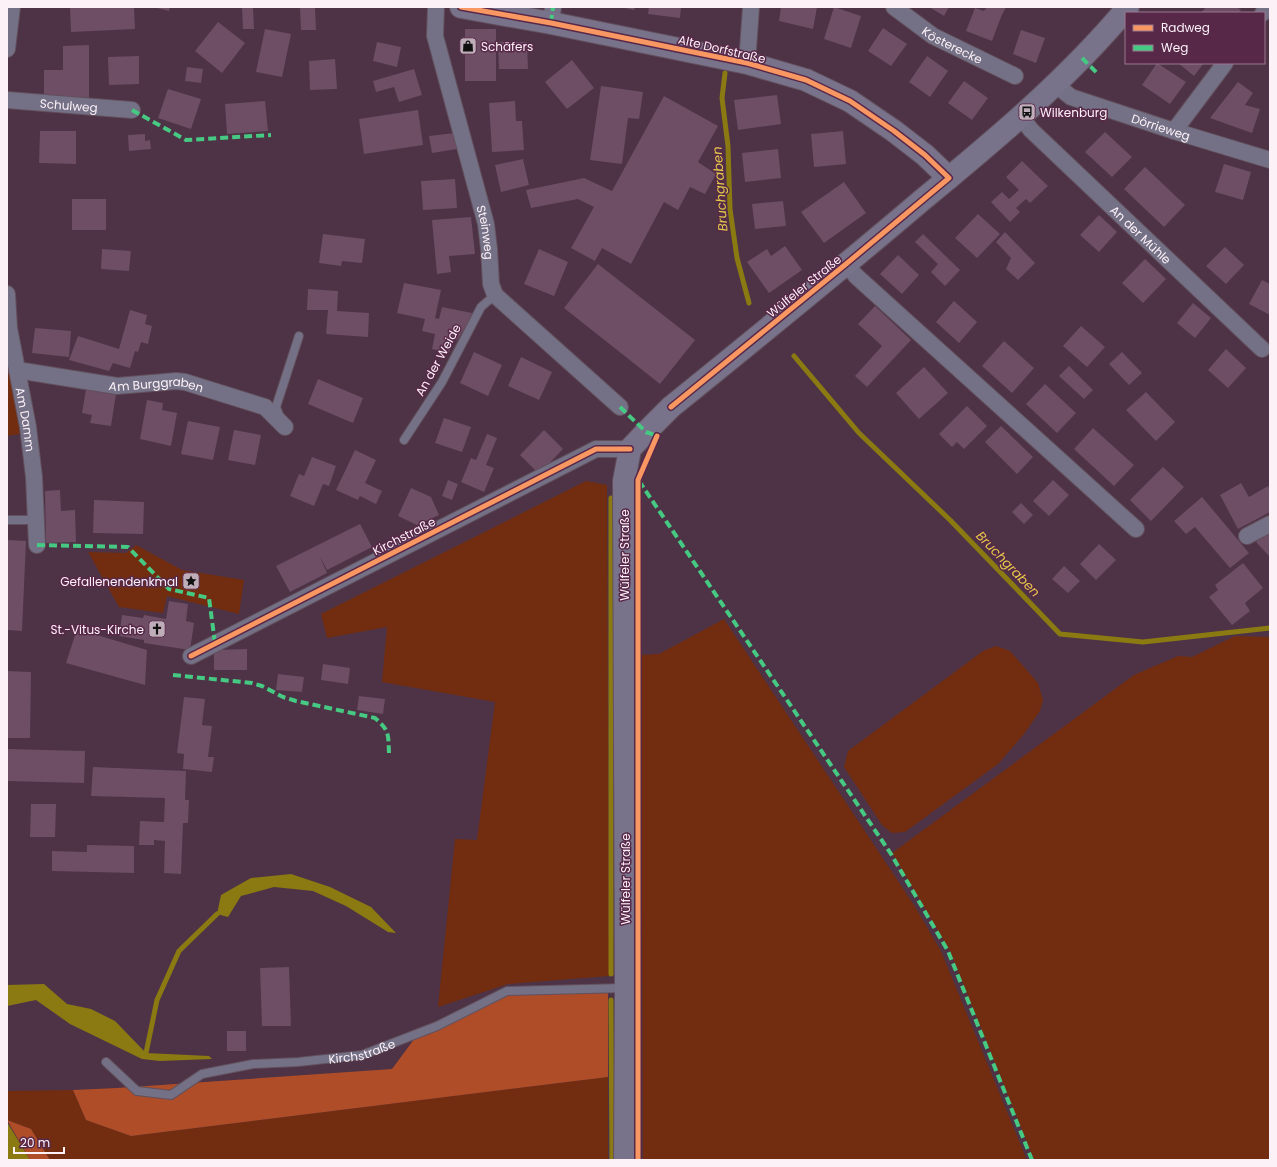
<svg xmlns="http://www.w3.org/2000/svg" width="1277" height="1167" font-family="Poppins,sans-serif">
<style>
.green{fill:#722d11}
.forest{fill:#af4d28}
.water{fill:#8b7a12}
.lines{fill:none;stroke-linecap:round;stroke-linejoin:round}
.stream{stroke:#8b7a12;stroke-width:5}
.building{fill:#6d4e64}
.lane-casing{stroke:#63505d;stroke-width:10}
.street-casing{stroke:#63505d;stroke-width:18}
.secondary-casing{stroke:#63505d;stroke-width:24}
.lane{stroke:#747186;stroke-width:8}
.street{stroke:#747186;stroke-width:16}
.secondary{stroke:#78728b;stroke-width:22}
.quiet{stroke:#46c982;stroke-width:4;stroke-dasharray:8 4;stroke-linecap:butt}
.cycleway-casing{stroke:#582849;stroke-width:8}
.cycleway{stroke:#f99763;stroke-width:5}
.labels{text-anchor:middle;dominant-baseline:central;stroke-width:3;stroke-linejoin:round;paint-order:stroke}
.street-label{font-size:12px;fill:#fdf1f8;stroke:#582849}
.poi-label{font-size:12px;fill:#fdf1f8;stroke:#582849;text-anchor:start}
.water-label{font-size:13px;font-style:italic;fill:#ddca4a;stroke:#582849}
</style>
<rect width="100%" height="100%" fill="#4d3345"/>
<!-- green -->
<g class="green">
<path d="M7 348 20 434 7 436Z"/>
<path d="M586 481 607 485 609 976 508 984 438 1007 455 839 477 840 495 702 382 682 387 627 327 638 321 614Z"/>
<path d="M136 545 182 570 244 580 239 614 167 596 163 613 119 607 88 552 126 553Z"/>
<path d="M724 619 914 905 941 951 1027 1160H643L641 655 659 654Z"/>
<path d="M1235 636 1270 637V1160H1034L950 951 892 853 1134 675 1178 656 1192 657Z"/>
<path d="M996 646 1010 651 1038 683 1043 700 1040 711 1024 734 998 764 905 832 892 833 882 825 844 767 848 751 983 651Z"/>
<path d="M608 1077V1160H50L31 1129 7 1120V1091L73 1090 86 1120 131 1136Z"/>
</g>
<!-- forest -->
<g class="forest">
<path d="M608 993V1077L131 1136 86 1120 73 1090 117 1088 392 1069 415 1038 511 994Z"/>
<path d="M7 1120 31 1129 50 1160H30Z"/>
</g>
<!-- water -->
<g class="water">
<path d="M291 874 330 887 371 907 396 933 388 932 346 906 313 891 274 887 241 896 228 917 217 914 221 895 251 878Z"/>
<path d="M44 984 67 1004 91 1009 115 1021 146 1053 209 1056 212 1059 160 1061 142 1059 70 1024 36 1000 7 1006V985Z"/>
<path d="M7 1122 30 1160H7Z"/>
</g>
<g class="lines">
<!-- stream -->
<g class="stream">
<path d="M725 73 722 98 728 146 730 209 737 258 749 303"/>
<path d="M794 356 859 433 950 520 1060 634 1143 642 1270 628"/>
<path d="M611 498V974"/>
<path d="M611 1000 612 1160"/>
<path d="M146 1053 157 1000 179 951 217 914"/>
</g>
</g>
<!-- building -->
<g class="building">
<path d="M70 7H134L135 29 71 32Z"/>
<path d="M153 7H170L169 11Z"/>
<path d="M242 7H253L254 29H243Z"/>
<path d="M315 7 316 30H301L300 8Z"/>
<path d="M619 7H635L634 10Z"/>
<path d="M649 7H681L680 18 648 14Z"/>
<path d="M781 7H817L813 29 779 21Z"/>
<path d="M834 7 861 16 851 48 824 39Z"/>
<path d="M929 7H949L944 16Z"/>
<path d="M987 7H1006L1001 17 992 41 966 31 975 8 984 11Z"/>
<path d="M1206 7H1237L1241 10 1238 13H1201Z"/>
<path d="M218 22 245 43 222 73 195 51Z"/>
<path d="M883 28 907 44 891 66 868 51Z"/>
<path d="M265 29 291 34 282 77 256 72Z"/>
<rect x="465" y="29" width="31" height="52"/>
<path d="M1021 30 1045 38 1036 63 1013 54Z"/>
<path d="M377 42 401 47 397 67 373 61Z"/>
<path d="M498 42H527L528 69H499Z"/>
<path d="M89 45V98L44 99V70H63V46Z"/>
<path d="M139 56V84L109 85 108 57Z"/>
<path d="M927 56 948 71 930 97 909 82Z"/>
<path d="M335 59 337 89 310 90 309 61Z"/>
<path d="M572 60 594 88 567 109 545 82Z"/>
<path d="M1157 63 1186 82 1170 104 1142 85Z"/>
<path d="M1178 63H1204L1194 76Z"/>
<path d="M187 67 203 69 201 83 185 81Z"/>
<path d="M414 69 422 95 399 102 394 87 376 92 373 81Z"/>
<path d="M964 81 988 98 972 120 948 103Z"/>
<path d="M1238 82 1253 93 1245 105 1260 109 1252 133 1210 118Z"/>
<path d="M601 86 643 92 639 119 628 118 622 164 590 160Z"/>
<path d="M168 89 201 99 191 129 158 118Z"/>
<path d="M777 95 781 124 738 130 734 100Z"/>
<path d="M664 96 718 126 698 162 716 174 705 194 690 187 678 210 664 202 631 264 602 248 595 261 571 248 594 207 578 199 531 208 526 190 584 178 612 191Z"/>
<path d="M265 101 268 131 227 134 225 104Z"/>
<path d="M515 101 516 121H522L524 150 492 152 489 103Z"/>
<path d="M418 110 423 145 364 154 359 119Z"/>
<path d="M40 131H76V164L39 163Z"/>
<path d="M843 131 846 164 814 167 811 134Z"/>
<path d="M1105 132 1132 157 1112 177 1085 152Z"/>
<path d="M455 133 457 149 432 153 429 136Z"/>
<path d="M145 134V141L150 140 151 149 129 151 128 135Z"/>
<path d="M778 149 781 178 745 182 742 153Z"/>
<path d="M523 159 529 185 501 192 495 165Z"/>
<path d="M1022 161 1048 186 1030 203 1026 199 1016 208 1020 212 1010 222 991 202 1002 192 1009 199 1019 190 1006 177Z"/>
<path d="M1224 164 1251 172 1243 200 1215 192Z"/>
<path d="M1145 167 1185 205 1164 227 1124 189Z"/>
<path d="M455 179 457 208 423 210 421 181Z"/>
<path d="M844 182 866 213 824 243 801 212Z"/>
<rect x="72" y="199" width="34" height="31"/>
<path d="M783 201 786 226 755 229 752 204Z"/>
<path d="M978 214 1000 234 977 258 955 238Z"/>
<path d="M1099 215 1117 232 1099 252 1080 235Z"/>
<path d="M471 217 475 254 449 256 451 272 437 274 432 220Z"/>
<path d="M1005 232 1035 263 1018 280 1006 269 1011 258 996 242Z"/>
<path d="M323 234 365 239 362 263 342 261 341 266 319 263Z"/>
<path d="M923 234 960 270 945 286 931 272 938 264 915 242Z"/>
<path d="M785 246 802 270 769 293 747 262 767 249 771 256Z"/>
<path d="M1225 247 1244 265 1226 284 1206 266Z"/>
<path d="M102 249 131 251 129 271 101 269Z"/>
<path d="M539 249 568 262 554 296 524 284Z"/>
<path d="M898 255 919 275 902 294 880 274Z"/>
<path d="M1145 259 1166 279 1143 303 1122 283Z"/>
<path d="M598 264 695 340 660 384 564 308Z"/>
<path d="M1262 280 1270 284V315L1249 304Z"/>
<path d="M404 283 441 290 435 318 439 319 442 307 472 313 470 320 457 340 452 339 449 353 432 349 435 334 422 331 425 319 397 313Z"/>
<path d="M308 289 338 291 337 311 369 313 368 337 326 334 328 310H307Z"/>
<path d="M954 301 977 322 959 343 936 322Z"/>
<path d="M1193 303 1211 318 1195 338 1177 323Z"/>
<path d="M875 306 911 340 867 387 855 376 882 346 858 324Z"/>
<path d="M130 310 147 315 145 324 152 326 148 344 141 342 138 352 135 351 130 368 113 363 109 371 69 360 78 336 119 349Z"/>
<path d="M1081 326 1105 347 1087 367 1063 346Z"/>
<path d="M35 328 71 331 69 357 32 353Z"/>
<path d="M1004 341 1034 368 1012 393 982 366Z"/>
<path d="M1226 349 1246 368 1228 388 1208 370Z"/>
<path d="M474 352 502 365 488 396 460 383Z"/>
<path d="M1122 352 1142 373 1129 385 1109 364Z"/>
<path d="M521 357 552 372 539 400 508 386Z"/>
<path d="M1069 366 1093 390 1084 399 1059 376Z"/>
<path d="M924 367 948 393 919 419 896 393Z"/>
<path d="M318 379 363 398 353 423 308 404Z"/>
<path d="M1045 384 1076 413 1057 433 1026 404Z"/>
<path d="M86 389 116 394 111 426 90 423 92 415 82 413Z"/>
<path d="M1146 392 1175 422 1156 441 1126 410Z"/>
<path d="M147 400 163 403 162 410 177 413 171 446 140 439Z"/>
<path d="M967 406 987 426 964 449 957 442 952 447 939 434Z"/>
<path d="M444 418 471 427 462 452 435 443Z"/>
<path d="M188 421 220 427 213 460 181 454Z"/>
<path d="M1001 426 1033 457 1017 474 985 442Z"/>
<path d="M1093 428 1134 465 1114 486 1074 449Z"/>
<path d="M234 430 261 435 255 465 228 460Z"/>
<path d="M544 430 563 449 539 474 520 455Z"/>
<path d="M487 434 497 438 486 465 494 468 484 492 461 482 471 458 476 460Z"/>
<path d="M355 450 376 460 365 483 382 491 376 504 360 496 358 500 336 490Z"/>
<path d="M312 457 336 466 329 486 323 484 314 506 290 496 299 474 304 476Z"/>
<path d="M1163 467 1184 487 1151 521 1130 500Z"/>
<path d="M448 480 458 484 452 500 442 496Z"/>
<path d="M1053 480 1069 495 1049 516 1033 501Z"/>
<path d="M1241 483 1249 497 1268 486 1270 490V512L1238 529 1220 495Z"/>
<path d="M411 488 431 497 439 515 417 525 398 516Z"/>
<path d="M60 490 61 511 75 510 76 542 46 543 45 491Z"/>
<path d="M1202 497 1249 553 1230 568 1195 527 1186 534 1174 521Z"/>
<path d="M94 500 144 502 143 534 93 533Z"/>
<path d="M1021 503 1033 515 1024 524 1012 512Z"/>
<path d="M360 524 372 547 327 570 319 555 327 573 290 592 276 566Z"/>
<path d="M1270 529V557L1256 542Z"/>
<path d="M7 540 26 541 22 631 7 630Z"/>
<path d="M1099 544 1116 560 1096 580 1080 564Z"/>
<path d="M1243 563 1263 588 1245 603 1250 611 1232 625 1209 597 1218 590 1215 585Z"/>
<path d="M1064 566 1080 581 1068 593 1052 579Z"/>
<path d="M169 601 188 604 186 621 194 623 190 650 144 643V640L119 636 122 615 143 618 144 615 166 619Z"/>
<path d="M77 629 147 650 145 685 66 663Z"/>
<path d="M247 649V670H214V650Z"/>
<path d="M323 664 350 668 348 684 321 680Z"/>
<path d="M7 671 31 672 30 738H7Z"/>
<path d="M278 674 304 677 302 692 276 690Z"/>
<path d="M359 696 385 699 383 714 357 710Z"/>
<path d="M184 697 205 699 202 725 212 726 208 757H214L212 772 183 769 184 754 177 753Z"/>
<path d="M7 749 85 751 84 783 7 781Z"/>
<path d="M93 767 186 771 185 800H189L188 823H183L181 874 164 873 165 841 154 840V845H139L140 821 164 822 165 798 91 796Z"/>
<path d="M31 804H56L55 837H30Z"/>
<path d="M87 845 134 846V873L52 871V851L87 852Z"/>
<path d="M289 967 291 1026H262L260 968Z"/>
<rect x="227" y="1031" width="19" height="20"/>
</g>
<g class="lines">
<defs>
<g id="lane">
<path d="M280 417 276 407 299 336"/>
<path d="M404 440 442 382 481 307 495 295"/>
<path d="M7 520H36"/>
<path id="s1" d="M106 1062 137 1091 171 1095 202 1074 253 1064 298 1062 362 1055 437 1026 507 991 625 988"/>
</g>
<g id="street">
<path id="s2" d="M436 7 435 36 486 224 489 249 491 284 495 295 620 407"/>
<path id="s3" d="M894 7 933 36 1015 76"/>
<path d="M1263 13 1268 7"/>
<path d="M551 23 553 7"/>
<path d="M7 49 12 7"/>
<path d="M747 63 751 7"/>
<path id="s4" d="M1056 85 1071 97 1174 131 1270 160"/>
<path id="s5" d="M7 100 132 110"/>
<path id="s6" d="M1021 117 1031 130 1262 349"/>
<path d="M1174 131 1225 63"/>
<path d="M846 264 856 276 1136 529"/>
<path id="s7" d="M7 294 9 328 28 427 34 477 37 545"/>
<path id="s8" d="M17 370 117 386 176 381 185 382 265 407 285 427"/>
<path d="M1247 536 1270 524"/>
<path d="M191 656 596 449H630"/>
</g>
<g id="secondary">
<path d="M461 7 551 23 747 63 806 80 850 101 894 131 925 155 949 178"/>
<path d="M625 1160 626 988 624 481 630 449 646 432 671 407C755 339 839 271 921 201 994 141 1067 80 1128 7"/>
</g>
</defs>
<!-- lane casing -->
<use href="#lane" class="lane-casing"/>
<!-- street casing -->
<use href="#street" class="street-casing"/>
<!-- secondary casing -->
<use href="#secondary" class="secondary-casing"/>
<!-- lane -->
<use href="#lane" class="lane"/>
<!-- street -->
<use href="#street" class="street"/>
<!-- secondary -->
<use href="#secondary" class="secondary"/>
<!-- quiet -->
<g class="quiet">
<path d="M551 23 553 7"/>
<path d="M1082 58 1099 75"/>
<path d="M132 110 186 140 271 135"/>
<path d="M620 407 646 432 657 436V438"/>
<path d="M639 481 891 854 948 951 1032 1160"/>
<path d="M37 545 128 547 169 589 209 598 215 643"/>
<path d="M173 675 252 683 262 686 283 697 296 701 375 718C390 731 388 734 389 753"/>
</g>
<defs>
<g id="cycleway">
<path d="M461 7 551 23 747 63 806 80 850 101 894 131 925 155 949 178 846 264 671 407"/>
<path d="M191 656 596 449H630"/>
<path d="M638 1160V480L657 436"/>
</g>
</defs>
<!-- cycleway casing -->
<use href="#cycleway" class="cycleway-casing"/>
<!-- cycleway -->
<use href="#cycleway" class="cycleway"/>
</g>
<!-- icons -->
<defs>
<symbol id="shop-square" viewBox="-11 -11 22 22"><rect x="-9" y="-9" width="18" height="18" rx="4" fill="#bfaeb9" stroke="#582849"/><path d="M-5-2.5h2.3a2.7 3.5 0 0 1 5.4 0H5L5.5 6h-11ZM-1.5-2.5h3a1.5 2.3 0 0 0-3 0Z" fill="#111"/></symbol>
<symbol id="bus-square" viewBox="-11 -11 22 22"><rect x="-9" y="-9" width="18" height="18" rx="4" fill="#bfaeb9" stroke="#582849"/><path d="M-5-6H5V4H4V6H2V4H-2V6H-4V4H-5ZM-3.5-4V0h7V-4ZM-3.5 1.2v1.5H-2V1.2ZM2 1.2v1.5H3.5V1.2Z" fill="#111"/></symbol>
<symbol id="sight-square" viewBox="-11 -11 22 22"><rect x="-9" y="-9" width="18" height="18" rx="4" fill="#bfaeb9" stroke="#582849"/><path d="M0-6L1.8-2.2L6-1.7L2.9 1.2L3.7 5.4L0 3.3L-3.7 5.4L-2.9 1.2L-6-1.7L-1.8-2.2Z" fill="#111"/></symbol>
<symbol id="church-square" viewBox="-11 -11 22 22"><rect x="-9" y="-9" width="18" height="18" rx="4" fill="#bfaeb9" stroke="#582849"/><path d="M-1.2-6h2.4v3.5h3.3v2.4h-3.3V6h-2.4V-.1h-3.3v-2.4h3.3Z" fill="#111"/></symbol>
</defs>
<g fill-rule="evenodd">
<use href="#shop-square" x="458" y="36" width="20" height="20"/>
<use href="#bus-square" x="1017" y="102" width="20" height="20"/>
<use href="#sight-square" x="181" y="571" width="20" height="20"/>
<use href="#church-square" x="147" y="619" width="20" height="20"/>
</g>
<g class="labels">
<!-- street labels -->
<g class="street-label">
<text stroke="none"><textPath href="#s3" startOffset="70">Kösterecke</textPath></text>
<text transform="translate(722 49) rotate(13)">Alte Dorfstraße</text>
<text stroke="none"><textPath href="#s5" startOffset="62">Schulweg</textPath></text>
<text stroke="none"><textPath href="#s4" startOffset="114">Dörrieweg</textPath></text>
<text stroke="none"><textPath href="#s2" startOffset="232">Steinweg</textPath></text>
<text stroke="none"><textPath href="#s6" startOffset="168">An der Mühle</textPath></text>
<text transform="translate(804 286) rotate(-39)">Wülfeler Straße</text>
<text transform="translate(438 360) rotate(-61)">An der Weide</text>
<text stroke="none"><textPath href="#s8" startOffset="141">Am Burggraben</textPath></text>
<text stroke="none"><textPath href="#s7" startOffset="127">Am Damm</textPath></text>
<text transform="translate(404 536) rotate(-27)">Kirchstraße</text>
<text transform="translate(624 555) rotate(-90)">Wülfeler Straße</text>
<text transform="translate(625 879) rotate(-90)">Wülfeler Straße</text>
<text stroke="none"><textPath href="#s1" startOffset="276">Kirchstraße</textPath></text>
</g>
<!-- poi labels -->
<g class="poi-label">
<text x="481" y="46">Schäfers</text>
<text x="1040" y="112">Wilkenburg</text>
<text x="178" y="581" text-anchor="end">Gefallenendenkmal</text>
<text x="144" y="629" text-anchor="end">St.-Vitus-Kirche</text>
</g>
<!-- water labels -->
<g class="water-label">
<text transform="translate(720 189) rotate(-94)">Bruchgraben</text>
<text transform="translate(1008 564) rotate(46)">Bruchgraben</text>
</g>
</g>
<!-- border -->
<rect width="1277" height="1167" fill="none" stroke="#fdf1f8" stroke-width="16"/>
<!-- legend -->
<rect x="1125" y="12" width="140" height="52" fill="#582849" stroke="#9a788f"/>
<rect x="1133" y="25" width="20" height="6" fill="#f99763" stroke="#9a788f"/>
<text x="1161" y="32" font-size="12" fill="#fdf1f8">Radweg</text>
<rect x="1133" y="45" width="20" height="6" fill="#46c982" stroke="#9a788f"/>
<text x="1161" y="52" font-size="12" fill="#fdf1f8">Weg</text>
<!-- scale -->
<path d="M14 1147v6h50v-6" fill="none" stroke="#fdf1f8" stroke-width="2"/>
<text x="20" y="1147" font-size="12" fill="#fdf1f8" stroke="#582849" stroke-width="3" paint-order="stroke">20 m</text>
</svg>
